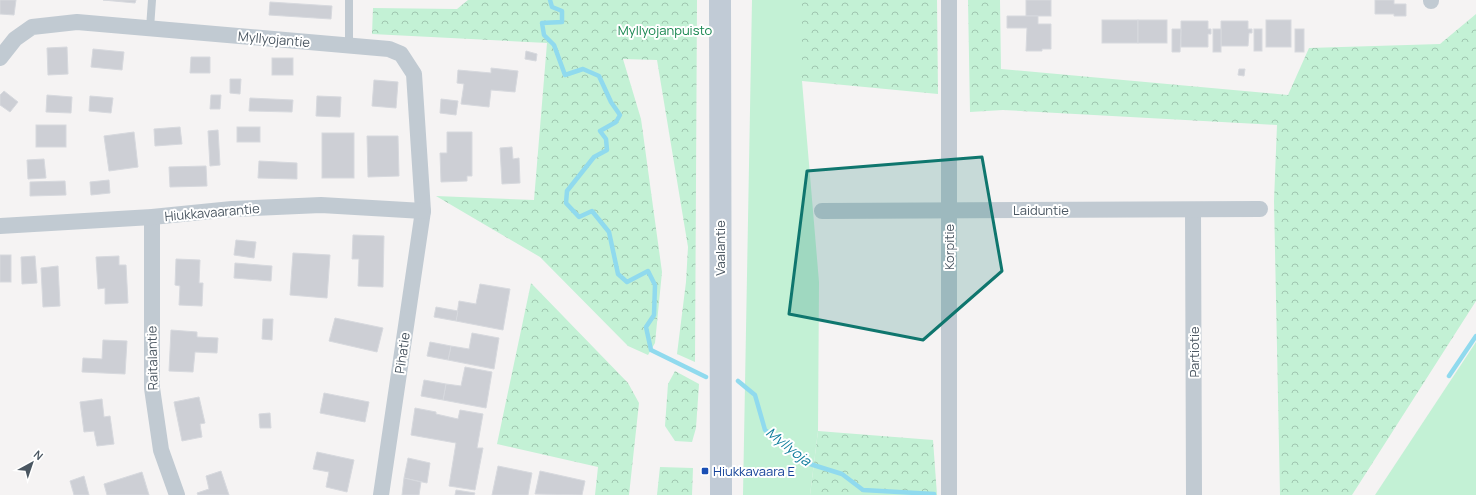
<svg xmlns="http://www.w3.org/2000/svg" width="1476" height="495" font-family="Manrope,sans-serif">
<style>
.grass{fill:#c3f1d5}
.forest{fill:url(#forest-crowns)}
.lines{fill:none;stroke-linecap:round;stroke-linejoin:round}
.stream{stroke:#90daee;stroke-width:4.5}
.building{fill:#cdcfd5;stroke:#d7d9de}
.lane{stroke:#c1cad2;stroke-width:8}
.street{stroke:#c1cad2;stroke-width:16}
.secondary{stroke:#c1cbd6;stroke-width:22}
.marked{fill:#0f766e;fill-opacity:0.2;stroke:#0f766e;stroke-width:3;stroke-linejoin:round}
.transit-dot{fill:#1a4fb4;stroke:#fff;stroke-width:1.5}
.labels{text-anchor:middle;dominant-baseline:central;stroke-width:4;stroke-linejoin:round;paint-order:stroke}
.park-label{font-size:13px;fill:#17864f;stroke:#fff}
.street-label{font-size:13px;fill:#4a5661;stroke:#fff}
.transit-label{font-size:13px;fill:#164399;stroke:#fff;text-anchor:start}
.water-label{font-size:14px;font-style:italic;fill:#0c7c9b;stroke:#fff}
</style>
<defs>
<pattern id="forest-crowns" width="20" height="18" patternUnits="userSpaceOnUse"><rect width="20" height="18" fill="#c3f1d5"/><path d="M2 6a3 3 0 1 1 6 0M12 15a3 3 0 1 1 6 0" fill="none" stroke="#a0c6b0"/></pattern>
</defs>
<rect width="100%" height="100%" fill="#f5f3f3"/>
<!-- grass -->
<g class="grass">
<path d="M752 0H802V81L819 282 818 431 810 495H743Z"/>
<path d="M1476 342V495H1375Z"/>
</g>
<!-- forest -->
<g class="forest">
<path d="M468 0H697L695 362 677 354 686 282 688 247 657 60 623 59 641 119 662 272 655 343 648 355 628 346 540 257 436 196 534 200 547 43 372 34 373 8 457 9Z"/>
<path d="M802 0H937L938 94 802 81Z"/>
<path d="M968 0H1000L1001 69 1288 95 1309 48 1440 44 1476 14V301L1352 495H1280L1274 201 1277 125 1003 110 970 112Z"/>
<path d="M531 283 628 383 639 403 629 495H595L598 467 497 444Z"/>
<path d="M675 371 699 384 696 428 692 442 675 441 665 426 668 384Z"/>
<path d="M818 431 933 440 937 495H810Z"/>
<path d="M660 467 693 468 692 495H657Z"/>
</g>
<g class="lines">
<!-- stream -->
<g class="stream">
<path d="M550 0 552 7 562 11V22L542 23 544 35 554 45 565 75 583 69 599 76 611 102 620 115 616 122 600 131 606 139 607 150 594 157 567 191 566 203 579 217 592 211 609 232 618 274 627 282 648 271 655 285 654 315 646 327 651 350 706 377"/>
<path d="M1449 376 1476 336"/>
<path d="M738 381 755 395 765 430 810 464 842 474 863 490 934 494"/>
</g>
</g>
<!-- building -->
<g class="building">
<path d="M0 0H16L14 15 0 14Z"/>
<path d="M103 0H136L135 3Z"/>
<rect x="1026" y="0" width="25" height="16"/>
<path d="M1375 0H1394V4H1406V16H1394V14H1375Z"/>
<path d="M270 2 332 6 331 19 269 15Z"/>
<path d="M1007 16H1038V24H1051V49H1042V51H1026L1027 28H1007Z"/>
<rect x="1102" y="20" width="36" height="23"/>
<rect x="1138" y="20" width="29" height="23"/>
<rect x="1266" y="20" width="25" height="27"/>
<path d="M1181 21H1208V29H1211V34H1208V47H1181Z"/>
<path d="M1221 21H1248V29H1252V33H1249L1248 46H1221Z"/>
<path d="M1172 29H1181L1180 52H1172Z"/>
<rect x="1213" y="29" width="8" height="23"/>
<rect x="1254" y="29" width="8" height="22"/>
<rect x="1295" y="29" width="9" height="23"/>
<path d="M67 47 68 74 48 75 47 48Z"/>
<path d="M93 49 124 52 122 70 91 67Z"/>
<path d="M526 51 537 54 536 61 525 59Z"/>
<path d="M191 57H210V73H190Z"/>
<rect x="272" y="58" width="21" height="17"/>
<path d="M491 68 518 71 515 92 491 90 489 107 461 104 464 84 457 83 458 70 491 73Z"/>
<path d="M1239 69H1245L1244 76 1238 75Z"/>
<path d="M230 79H241L240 94 230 93Z"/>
<path d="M374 80 398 82 396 108 372 106Z"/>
<path d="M4 91 18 102 10 112 0 105V95Z"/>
<path d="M47 95 72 97 71 113 46 112Z"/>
<path d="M211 95H221L220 109H210Z"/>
<path d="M90 96 113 98 111 113 89 111Z"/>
<path d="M317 96 341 97 340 117 316 116Z"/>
<path d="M250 98 293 100 292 112 249 111Z"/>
<path d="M441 99 458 101 456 115 440 113Z"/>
<rect x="36" y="125" width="30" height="22"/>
<path d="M180 127 182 144 155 146 154 129Z"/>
<rect x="237" y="127" width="23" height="15"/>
<path d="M218 130 220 165 210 166 208 131Z"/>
<path d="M134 132 138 167 109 171 104 136Z"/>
<path d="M447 132H472V176H467V181L441 182 440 153H447Z"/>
<rect x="322" y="133" width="32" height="45"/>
<path d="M367 136H398L399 176 368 177Z"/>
<path d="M512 147 513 159 519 158 520 183 502 184 500 148Z"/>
<path d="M44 159 46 178 28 179 27 160Z"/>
<path d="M259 161 297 163V179L258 178Z"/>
<path d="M206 166 207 186 170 187 169 167Z"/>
<path d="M109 180 110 193 91 195 90 182Z"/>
<path d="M65 181 66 195 30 196V182Z"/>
<path d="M353 235 384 236 383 287 358 286 359 259H352Z"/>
<path d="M236 240 256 242 254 258 234 255Z"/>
<path d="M293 253 330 255 327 298 290 295Z"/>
<rect x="0" y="255" width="11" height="27"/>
<path d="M35 256 37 283 22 284 21 257Z"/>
<path d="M119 256V265H126L128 303 105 304V288L98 289 96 257Z"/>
<path d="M176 259 200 260 199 283H203L202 306 179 305 180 286 175 285Z"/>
<path d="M235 263 272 266 271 281 234 278Z"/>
<path d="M58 266 60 306 43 307 41 268Z"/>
<path d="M480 284 510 289 503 330 456 321 459 301 476 304Z"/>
<path d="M436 307 458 311 456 321 434 317Z"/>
<path d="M335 318 383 328 377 352 329 341Z"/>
<path d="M263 319H273L272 340 262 339Z"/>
<path d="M171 330 197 332V337L218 338 217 353 195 352 193 372 169 371Z"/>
<path d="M472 333 499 338 494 369 448 360 451 346 469 349Z"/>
<path d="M103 340 127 341 125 374 82 372 83 358 102 359Z"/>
<path d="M430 342 451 346 448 360 427 356Z"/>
<path d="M465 367 492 372 486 408 443 400 446 384 461 386Z"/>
<path d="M424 380 446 384 443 400 421 396Z"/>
<path d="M324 393 369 402 365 422 320 413Z"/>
<path d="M199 397 205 423 200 424 202 437 182 441 174 402Z"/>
<path d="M102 399 104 417 110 416 114 444 97 446 94 431 84 432 80 402Z"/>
<path d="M415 408 436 412V414L458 419 460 410 483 414 477 448H483L475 490 449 486 456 443 411 435Z"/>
<path d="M270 413 271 428H260L259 414Z"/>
<path d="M317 452 354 460 347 492 326 487 329 472 313 469Z"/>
<path d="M408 458 430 463 427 483 404 478Z"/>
<path d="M498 466 532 473 528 495H492Z"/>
<path d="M221 471 229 495H198L197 493 209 489 206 476Z"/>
<path d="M540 471 585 481 582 495 535 494Z"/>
<path d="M142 472 149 495H107L104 484Z"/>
<path d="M84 476 89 495H74L70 481Z"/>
<path d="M404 478 421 482 419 495H402Z"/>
<path d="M456 490 475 493 474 495H455Z"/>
</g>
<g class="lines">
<!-- lane -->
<g class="lane">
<path d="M150 28 152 0"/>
<path d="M349 46V0"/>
</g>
<!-- street -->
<g class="street">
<path d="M1431 0V1"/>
<path d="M0 58 15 39 32 27 77 22 389 49 401 54 414 74 423 211 381 495"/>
<path d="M1193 210 1194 495"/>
<path d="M822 211 1260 209"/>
<path d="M152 217V388L161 450 177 495"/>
<path d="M0 226 152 217 232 209 321 205 423 211"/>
<path d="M949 495V0"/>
</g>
<!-- secondary -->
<path class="secondary" d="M720 0 721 495"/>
</g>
<!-- marked area -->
<path class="marked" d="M982 157 1002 271 923 340 789 314 807 171Z"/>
<!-- markers -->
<rect class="transit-dot" x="701" y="467" width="8" height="8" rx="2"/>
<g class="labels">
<!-- park labels -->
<g class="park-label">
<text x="665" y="30">Myllyojanpuisto</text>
</g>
<!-- street labels -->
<g class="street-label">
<text transform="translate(274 39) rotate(5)">Myllyojantie</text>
<text x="1041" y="210">Laiduntie</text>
<text transform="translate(212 212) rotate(-5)">Hiukkavaarantie</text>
<text transform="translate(949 247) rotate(-90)">Korpitie</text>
<text transform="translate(720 248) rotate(-90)">Vaalantie</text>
<text transform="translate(1194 352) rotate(-90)">Partiotie</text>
<text transform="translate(402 353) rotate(-82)">Pihatie</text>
<text transform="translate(152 358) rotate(-91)">Raitalantie</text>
</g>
<!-- transit labels -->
<g class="transit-label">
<text x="713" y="471">Hiukkavaara E</text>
</g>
<!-- water labels -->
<g class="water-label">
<text transform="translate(789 446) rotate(38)">Myllyoja</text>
</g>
</g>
<!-- north arrow -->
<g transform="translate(32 463) rotate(40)" stroke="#ffffff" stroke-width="3" paint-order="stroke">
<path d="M0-3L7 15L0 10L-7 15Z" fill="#4a5661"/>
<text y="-6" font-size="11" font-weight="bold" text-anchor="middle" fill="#4a5661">N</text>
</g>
</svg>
